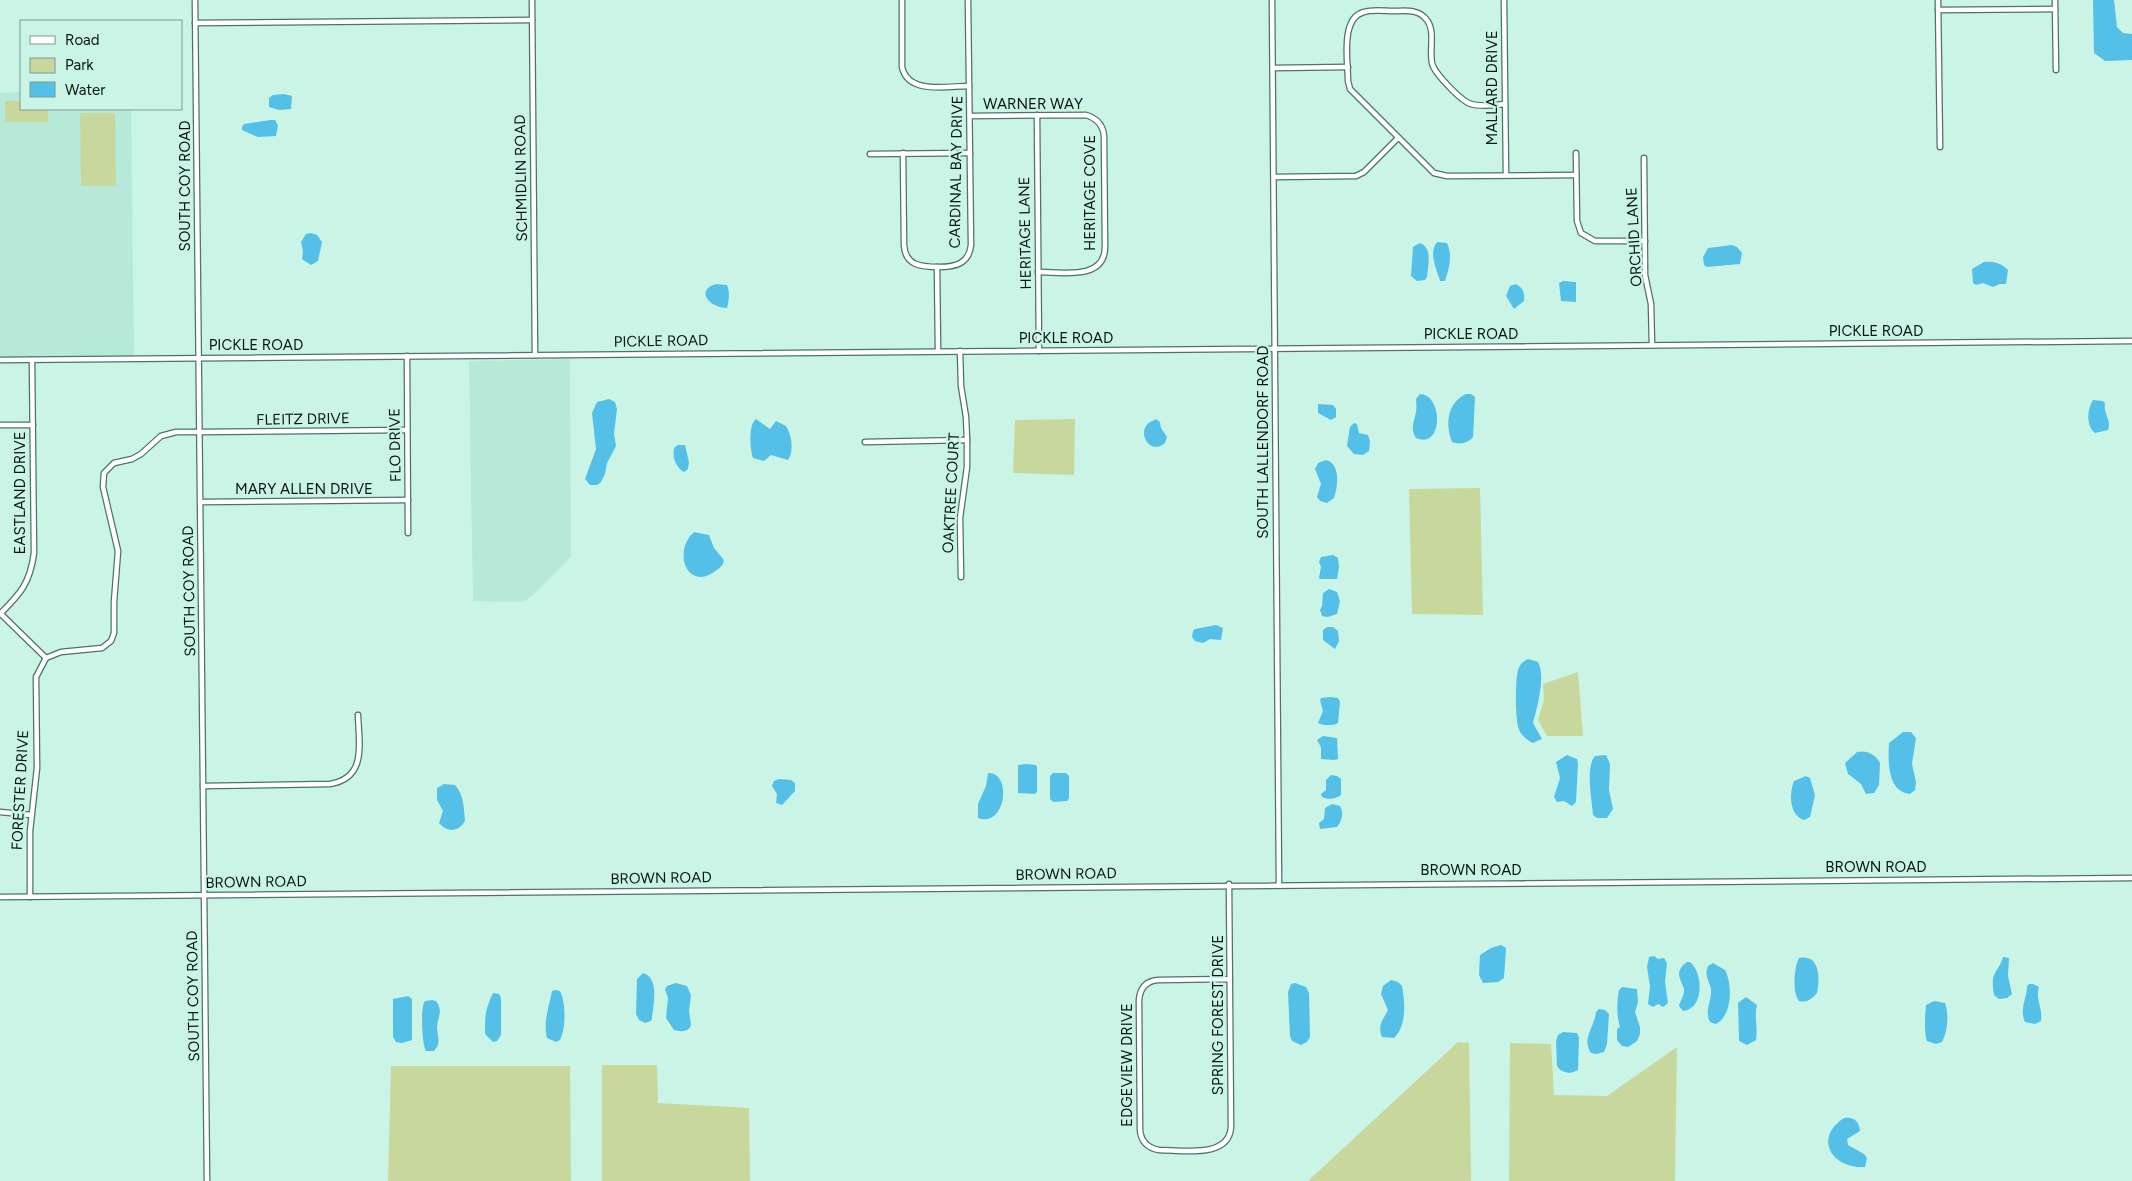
<svg xmlns="http://www.w3.org/2000/svg" width="2132" height="1181" font-family="Figtree,sans-serif">
<style>
.built{fill:#b6e9d8}
.green{fill:#c8d89d}
.water{fill:#54c0e8}
.lines{fill:none;stroke-linecap:round;stroke-linejoin:round}
.minor-casing{stroke:#4c7367;stroke-width:7}
.minor{stroke:#fff;stroke-width:4.5}
.labels{text-anchor:middle;dominant-baseline:central;stroke-width:4.5;stroke-linejoin:round;paint-order:stroke}
.street-label{font-size:15px;fill:#061611;stroke:#caf4e6}
</style>
<rect width="100%" height="100%" fill="#caf4e6"/>
<!-- built -->
<g class="built">
<path d="M21 92V109H131L134 359 0 360V93Z"/>
<path d="M570 359 571 557 531 597 522 602 473 601 469 361Z"/>
</g>
<!-- green -->
<g class="green">
<path d="M5 101H21V109H48V122H5Z"/>
<path d="M80 113H115L116 186H81Z"/>
<path d="M1075 419 1074 475 1013 473 1015 420Z"/>
<path d="M1480 488 1483 615 1412 614 1409 489Z"/>
<path d="M1578 672 1583 736H1547L1538 720 1544 700 1543 684Z"/>
<path d="M1458 1042 1469 1043 1471 1181H1308Z"/>
<path d="M1510 1043 1551 1044 1554 1095 1607 1096 1677 1047 1675 1181H1509Z"/>
<path d="M602 1065H657L658 1103 749 1108 750 1181H602Z"/>
<path d="M391 1066H570L571 1181H388Z"/>
</g>
<!-- water -->
<g class="water">
<path d="M2093 0H2114L2117 27 2123 33 2132 34V60L2105 61 2094 53Z"/>
<path d="M284 94 292 96 291 109 279 110 269 107V98L273 95Z"/>
<path d="M270 120H275L278 125 276 136 258 137 242 130V127L244 124Z"/>
<path d="M311 233 317 235 322 242 318 261 311 265 302 259 303 251 301 242 306 234Z"/>
<path d="M1437 242 1447 243C1453 255 1449 269 1445 281H1440C1437 270 1428 253 1437 242Z"/>
<path d="M1420 243C1433 248 1428 265 1427 277L1425 280 1417 281 1411 276 1413 247Z"/>
<path d="M1732 245 1737 247 1742 253 1740 264 1707 267 1704 265 1703 257 1708 248Z"/>
<path d="M1984 262C1994 261 2001 263 2008 270L2006 284H2000L1993 287 1983 283 1976 285 1973 283 1972 269Z"/>
<path d="M1563 281 1576 282V302L1561 301 1559 283Z"/>
<path d="M716 284 727 285C730 292 729 301 727 308 709 308 695 290 716 284Z"/>
<path d="M1516 284C1523 288 1525 293 1524 301L1514 309 1506 296 1510 286Z"/>
<path d="M1420 394C1443 394 1444 450 1416 438 1410 429 1414 422 1416 412 1417 408 1416 403 1416 399Z"/>
<path d="M1466 394H1471L1475 397 1473 437C1468 443 1460 445 1452 442 1445 424 1447 403 1466 394Z"/>
<path d="M609 399 615 402 617 409 614 434 616 446 607 463 605 474 601 482 597 485H590L585 479 596 449 592 413 597 402Z"/>
<path d="M2093 400 2103 401 2105 403C2103 414 2112 420 2108 430L2095 433C2086 426 2087 409 2093 400Z"/>
<path d="M1318 404 1333 405 1336 409V417L1331 420 1318 413Z"/>
<path d="M756 419 770 429 776 421 786 426C792 435 794 452 788 460L771 455 764 461 753 458C750 449 748 425 756 419Z"/>
<path d="M1156 419 1160 422 1161 428 1167 437 1165 443C1151 455 1139 436 1146 426 1148 422 1153 421 1156 419Z"/>
<path d="M1354 423 1357 424 1359 433 1368 435 1370 441 1369 451 1363 455 1354 454 1347 446 1350 427Z"/>
<path d="M678 445H685L689 462 688 469 684 472C676 468 672 457 674 448Z"/>
<path d="M1326 460C1341 464 1338 487 1334 498L1327 503 1320 501 1317 497 1321 484 1315 469 1318 463Z"/>
<path d="M694 532 709 535 714 548 724 560C723 566 720 568 714 572 686 591 673 550 694 532Z"/>
<path d="M1333 555 1338 558 1339 567 1337 579H1320L1319 578 1321 567 1319 562 1321 557Z"/>
<path d="M1329 589 1337 592 1340 601 1337 614 1328 617 1322 616 1320 610 1322 606 1323 593Z"/>
<path d="M1216 625 1223 628 1221 640 1210 639 1203 643 1195 641 1192 637 1193 631 1195 629Z"/>
<path d="M1327 627H1333L1338 631 1339 641 1335 649 1323 640V630Z"/>
<path d="M1528 659 1538 662C1546 676 1537 708 1533 723L1542 739 1533 743C1528 741 1522 736 1519 730 1515 720 1515 682 1518 670 1519 665 1523 661 1528 659Z"/>
<path d="M1331 697 1338 698 1340 702 1338 723C1333 726 1324 726 1318 723L1323 711 1320 700 1321 698Z"/>
<path d="M1903 732H1911L1916 738 1912 764 1916 782 1915 790 1910 794C1887 792 1888 760 1889 743Z"/>
<path d="M1323 736 1337 738 1338 759 1334 760 1321 759V747L1317 740Z"/>
<path d="M1857 752C1867 750 1875 754 1880 763L1879 785 1874 793 1866 794 1861 784 1848 774 1845 763Z"/>
<path d="M1567 755 1577 759 1578 764 1576 802 1572 806 1564 801 1557 802 1554 797 1560 778 1556 762Z"/>
<path d="M1606 755 1610 764 1609 790 1613 809 1607 818H1597L1593 815C1592 800 1585 767 1595 756Z"/>
<path d="M1026 764 1036 765 1037 767V792L1035 794 1018 793V765Z"/>
<path d="M988 773C1012 771 1007 828 978 818V804L986 786Z"/>
<path d="M1053 773H1066L1069 776V798L1067 801 1053 802 1050 799V776Z"/>
<path d="M1331 775 1337 776 1341 779V795C1336 799 1328 800 1322 797L1321 794 1326 790V780Z"/>
<path d="M1806 776 1810 778 1815 795 1810 817 1804 820C1789 815 1789 794 1794 781Z"/>
<path d="M779 779 791 780 795 783V791L782 805 776 803 777 794 772 786 774 781Z"/>
<path d="M444 784 455 785C464 794 464 810 465 821 458 832 448 833 439 823L443 811 437 800V788Z"/>
<path d="M1332 804 1340 806C1344 813 1342 821 1337 827L1320 829 1319 823 1324 819 1325 808Z"/>
<path d="M1501 945 1506 948 1504 978 1498 982 1483 983 1479 975 1480 955 1491 948Z"/>
<path d="M1654 956 1658 959 1664 958 1667 963 1665 982 1668 1003 1663 1007 1658 1004 1653 1007 1648 1004 1650 986 1647 967 1649 957Z"/>
<path d="M2003 957 2009 958 2008 976 2012 994 2007 998 1999 999 1994 995C1990 969 1997 976 2003 957Z"/>
<path d="M1799 958C1820 954 1820 978 1817 993 1812 999 1807 1003 1799 1001 1792 993 1794 967 1799 958Z"/>
<path d="M1687 962H1690C1703 972 1705 1009 1683 1011L1679 1006C1680 1001 1685 995 1684 989 1680 977 1674 972 1687 962Z"/>
<path d="M1713 963 1725 970C1733 985 1732 1016 1716 1024L1710 1022C1704 1011 1712 1001 1711 989 1709 980 1704 976 1708 966Z"/>
<path d="M643 973C660 978 653 1005 652 1018L651 1021 645 1023 639 1020 636 1014 637 979Z"/>
<path d="M1391 980 1398 982 1402 986C1405 1003 1407 1025 1394 1038L1382 1037C1377 1025 1383 1020 1388 1010L1381 994 1383 986Z"/>
<path d="M676 983 687 986 691 995 689 1011 691 1025C689 1032 681 1032 674 1030L666 1018 668 998 665 989 667 986Z"/>
<path d="M1295 983 1306 987 1309 993 1310 1037 1307 1042 1301 1045 1292 1041 1290 1036 1288 992 1291 984Z"/>
<path d="M2029 984H2033L2039 987C2035 999 2043 1008 2041 1021L2035 1024 2025 1022C2019 1008 2027 999 2027 986Z"/>
<path d="M1622 987 1637 989 1638 1002 1635 1012 1640 1027V1034L1637 1041 1628 1047 1622 1046 1617 1040V1029L1620 1027C1616 1014 1617 1002 1619 990Z"/>
<path d="M555 990 560 991C566 1002 566 1029 560 1040L556 1042 547 1038C543 1021 549 1007 552 991Z"/>
<path d="M493 993 499 994 501 998V1035L497 1041 493 1042 485 1034C485 1015 485 1010 493 993Z"/>
<path d="M408 996 412 999V1040L402 1043 396 1042 393 1037V999Z"/>
<path d="M1746 997 1757 1005C1754 1016 1758 1028 1756 1040L1747 1045 1739 1041 1738 1003Z"/>
<path d="M432 1000 436 1001C444 1011 437 1018 437 1028 438 1037 441 1044 434 1051H426C422 1045 420 1007 425 1001Z"/>
<path d="M1934 1001 1945 1003C1949 1015 1948 1030 1942 1042L1936 1044 1927 1041C1924 1033 1925 1014 1926 1005Z"/>
<path d="M1599 1009 1605 1010 1609 1014 1607 1044 1604 1052 1596 1054 1591 1053C1581 1039 1595 1026 1596 1012Z"/>
<path d="M1563 1032 1577 1033 1579 1037 1578 1070C1571 1074 1562 1074 1557 1066L1556 1041 1558 1035Z"/>
<path d="M1844 1118C1853 1117 1859 1120 1860 1131L1847 1139 1848 1145 1864 1154 1867 1158 1865 1167C1832 1169 1813 1138 1844 1118Z"/>
</g>
<g class="lines">
<defs>
<g id="minor">
<path d="M195 0 207 1181"/>
<path d="M532 0 535 355"/>
<path d="M902 0V67C908 95 948 86 969 86"/>
<path d="M1272 0 1279 884"/>
<path d="M1504 0 1506 175"/>
<path d="M1938 0 1940 147"/>
<path d="M2055 0 2056 70"/>
<path d="M1938 10 2055 9"/>
<path d="M195 23 532 20"/>
<path d="M1273 68 1348 67"/>
<path d="M1505 104C1494 105 1481 107 1471 104 1461 101 1434 73 1432 63 1429 49 1436 30 1426 19 1418 9 1406 11 1394 11 1385 11 1373 9 1364 12 1340 18 1348 62 1348 81L1350 89 1434 173 1447 176 1576 175"/>
<path d="M1037 115 1039 351"/>
<path d="M970 116 1086 115C1096 118 1103 125 1104 136L1105 247C1105 281 1061 272 1038 272"/>
<path d="M903 153 904 245C905 266 922 267 939 267 955 267 969 264 971 245L968 0"/>
<path d="M1576 153 1577 221 1581 233 1595 241H1645"/>
<path d="M870 154 970 153"/>
<path d="M1644 158 1645 275 1651 304 1652 345"/>
<path d="M1274 177 1356 176 1364 172 1398 138"/>
<path d="M937 267 938 351"/>
<path d="M960 351 961 386 966 417 967 440V467L960 518 961 577"/>
<path d="M407 356 408 533"/>
<path d="M0 360 2132 341"/>
<path d="M0 425H33"/>
<path d="M200 432 407 430"/>
<path d="M865 442 967 440"/>
<path d="M201 502 408 500"/>
<path d="M0 613 46 658"/>
<path d="M0 614C21 593 30 583 34 553L32 360"/>
<path d="M203 786 330 784C367 778 359 744 358 715"/>
<path d="M0 812 31 815"/>
<path d="M1229 884 1231 1127C1229 1159 1182 1150 1159 1150 1148 1148 1141 1142 1140 1130L1139 1000C1140 988 1146 981 1158 980L1230 979"/>
<path d="M0 897 2132 878"/>
<path d="M30 897V831L37 768 36 677 46 658 61 652 102 648 111 641 114 633V602L118 551 103 487 104 473 114 463 132 459 141 454 161 436 176 432H200"/>
</g>
</defs>
<!-- minor casing -->
<use href="#minor" class="minor-casing"/>
<!-- minor -->
<use href="#minor" class="minor"/>
</g>
<g class="labels">
<!-- street labels -->
<g class="street-label">
<text transform="translate(1492 88) rotate(-90)">MALLARD DRIVE</text>
<text x="1033" y="104">WARNER WAY</text>
<text transform="translate(956 172) rotate(-89)">CARDINAL BAY DRIVE</text>
<text transform="translate(521 178) rotate(-91)">SCHMIDLIN ROAD</text>
<text transform="translate(185 186) rotate(-90)">SOUTH COY ROAD</text>
<text transform="translate(1090 193) rotate(-90)">HERITAGE COVE</text>
<text transform="translate(1025 233) rotate(-91)">HERITAGE LANE</text>
<text transform="translate(1634 237) rotate(-93)">ORCHID LANE</text>
<text x="1876" y="331">PICKLE ROAD</text>
<text x="1471" y="334">PICKLE ROAD</text>
<text x="1066" y="338">PICKLE ROAD</text>
<text transform="translate(661 341) rotate(-1)">PICKLE ROAD</text>
<text x="256" y="345">PICKLE ROAD</text>
<text transform="translate(303 419) rotate(-1)">FLEITZ DRIVE</text>
<text transform="translate(1263 442) rotate(-90)">SOUTH LALLENDORF ROAD</text>
<text transform="translate(395 445) rotate(-91)">FLO DRIVE</text>
<text x="304" y="489">MARY ALLEN DRIVE</text>
<text transform="translate(20 493) rotate(-90)">EASTLAND DRIVE</text>
<text transform="translate(951 493) rotate(-87)">OAKTREE COURT</text>
<text transform="translate(189 591) rotate(-91)">SOUTH COY ROAD</text>
<text transform="translate(20 790) rotate(-87)">FORESTER DRIVE</text>
<text x="1876" y="867">BROWN ROAD</text>
<text x="1471" y="870">BROWN ROAD</text>
<text transform="translate(1066 874) rotate(-1)">BROWN ROAD</text>
<text transform="translate(661 878) rotate(-1)">BROWN ROAD</text>
<text transform="translate(256 882) rotate(-1)">BROWN ROAD</text>
<text transform="translate(193 996) rotate(-91)">SOUTH COY ROAD</text>
<text transform="translate(1218 1015) rotate(-90)">SPRING FOREST DRIVE</text>
<text transform="translate(1127 1065) rotate(-90)">EDGEVIEW DRIVE</text>
</g>
</g>
<!-- legend -->
<rect x="20" y="20" width="162" height="90" fill="#caf4e6" stroke="#7c9b91"/>
<rect x="30" y="36" width="25" height="8" fill="#ffffff" stroke="#7c9b91"/>
<text x="65" y="45" font-size="15" fill="#061611">Road</text>
<rect x="30" y="58" width="25" height="15" fill="#c8d89d" stroke="#7c9b91"/>
<text x="65" y="70" font-size="15" fill="#061611">Park</text>
<rect x="30" y="82" width="25" height="15" fill="#54c0e8" stroke="#7c9b91"/>
<text x="65" y="95" font-size="15" fill="#061611">Water</text>
</svg>
